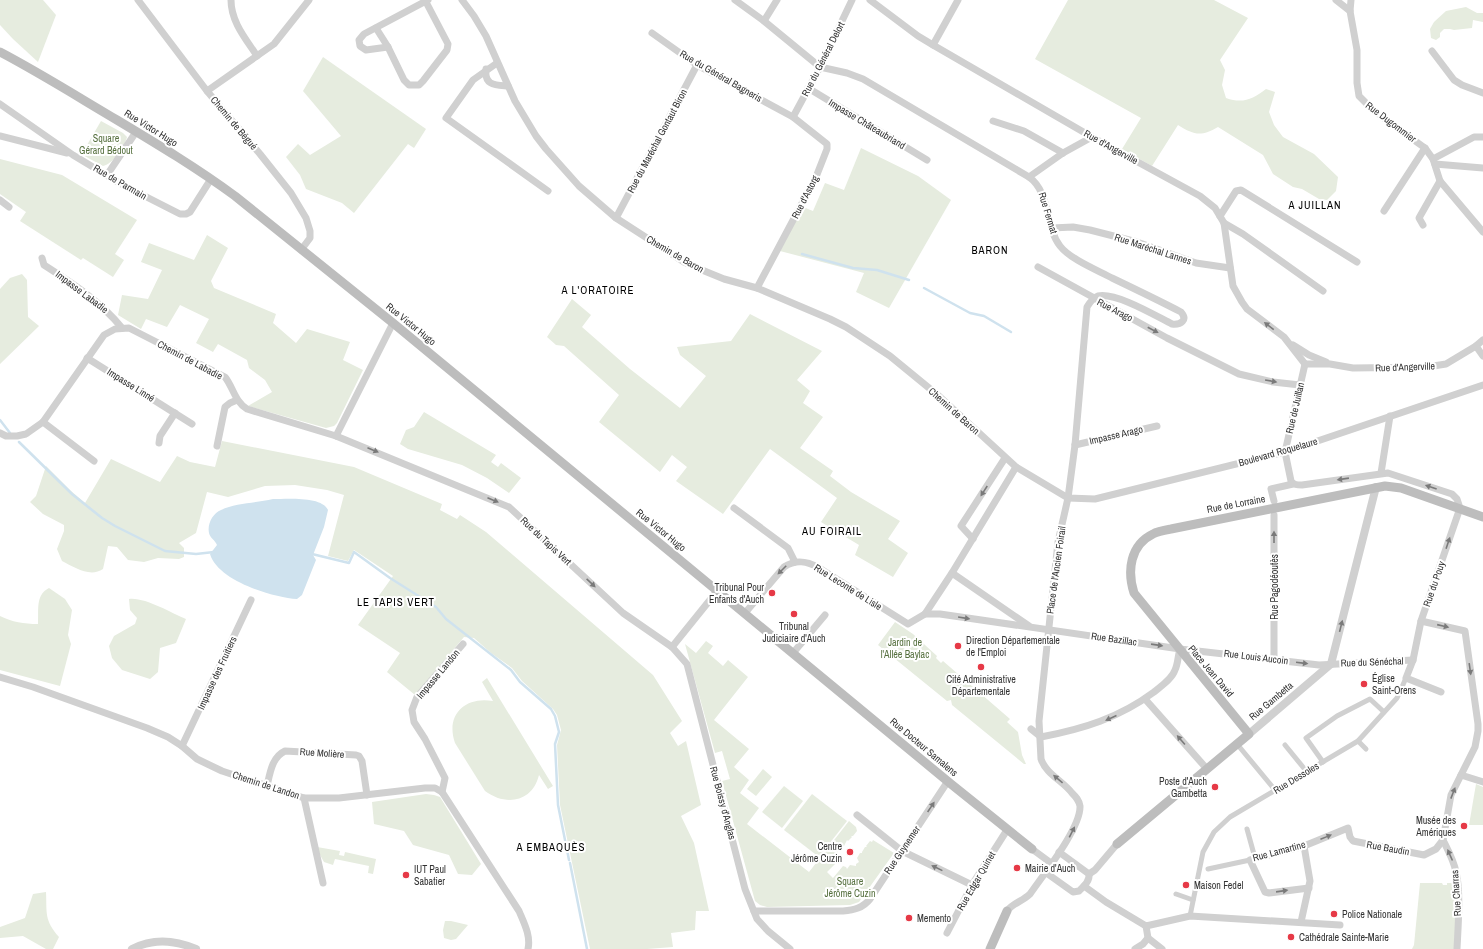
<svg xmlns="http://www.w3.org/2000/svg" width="1483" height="949" font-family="'Archivo Narrow',sans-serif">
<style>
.green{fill:#e6ecdf}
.water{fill:#cfe2ee}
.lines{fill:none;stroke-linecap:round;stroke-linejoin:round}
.stream{stroke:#cfe2ee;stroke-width:2.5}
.pedestrian{stroke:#d0d0d0;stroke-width:5}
.minor{stroke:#d0d0d0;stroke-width:7}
.tertiary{stroke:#d0d0d0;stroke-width:8}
.secondary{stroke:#bdbdbd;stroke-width:9}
.oneway{fill:#7a7a7a}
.poi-dot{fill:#e63946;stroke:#fff;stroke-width:1.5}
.labels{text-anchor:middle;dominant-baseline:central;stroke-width:4;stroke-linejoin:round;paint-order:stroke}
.street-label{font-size:10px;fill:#333;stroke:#fff}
.park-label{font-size:10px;fill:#56703f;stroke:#fff}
.poi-label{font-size:10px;fill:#333;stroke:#fff;text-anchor:start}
.neighbourhood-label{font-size:11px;letter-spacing:1px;fill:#000;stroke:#fff}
</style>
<rect width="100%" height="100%" fill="#fff"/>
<!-- green -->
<g class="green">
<path d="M0 0H43L56 15 38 62 13 39 0 25Z"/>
<path d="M1068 0H1214L1248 18 1220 60 1225 70 1222 85 1226 98C1243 104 1253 99 1266 89L1275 92 1269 112 1274 125 1283 137 1314 154 1338 177 1336 191 1327 200 1319 199 1302 189 1293 187 1273 174 1263 155 1218 127C1201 137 1194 135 1178 125L1152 166 1122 149 1141 118 1035 59Z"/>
<path d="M1466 7 1477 13H1483V22L1473 20 1472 28 1454 30 1450 29H1444L1440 33V37L1436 40 1431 38 1430 29 1434 22 1446 11Z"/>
<path d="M323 57 426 129 414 148 408 144 354 213 342 203 306 189 300 175 286 157 298 144 310 155 341 136 303 91Z"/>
<path d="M101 121 123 133 127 137C125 146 112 165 103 166L79 153 85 145H87Z"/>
<path d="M861 148 918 176 951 200 889 308 856 292 864 273 780 251 803 207 813 211 825 183 844 190Z"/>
<path d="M0 159 62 175 137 220 115 254 124 260 113 277 83 258 81 260 20 221 26 212 0 194Z"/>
<path d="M207 235 228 248 211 281 214 288 276 314 273 323 296 343 307 329 350 342 343 360 363 370 337 423 334 426 326 428 248 406 272 392 265 380 249 368 247 360 218 344 213 352 196 343 209 319 180 305 167 327 146 319 141 329 118 315 122 295 148 299 162 270 141 262 149 243 194 260Z"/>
<path d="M22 274 27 280 28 317 39 326 0 364V289L10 278Z"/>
<path d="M572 299 591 315 582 327 630 369 680 408 706 376 680 355 677 347 731 341 750 314 822 351 797 380 810 391 803 403 823 417 800 448 833 471 830 476 851 492 900 521 888 539 908 553 893 577 855 555 859 545 821 522 837 498 770 449 723 514 676 481 687 467 672 455 660 472 599 422 619 395 564 346 556 345 547 337Z"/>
<path d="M424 412 496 455 491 462 498 467 501 463 521 478 509 493 487 478 462 465 408 449 400 444 406 430 414 427Z"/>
<path d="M222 441 354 467 442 504 440 510 457 519 460 515 486 532 653 675 682 721 670 733 678 746 686 741 701 805 681 816 694 843 709 911H696L695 930 671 933 673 947 647 949H590L560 805 557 745 561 730 557 715 553 709 522 681 512 668 491 653 474 638 464 637 415 695 387 672 400 653 358 625 393 576 354 550 348 561 328 556 344 495 327 490 295 485 265 486 228 497 207 492 196 533 179 543 184 548V557L179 559 158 558 144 562 128 560 117 547 108 546 103 569C90 578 74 567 62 561L57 549 64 531V525L43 514 30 502 36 496 46 466 71 491 85 503 111 459 160 482 177 456 190 462 215 467Z"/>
<path d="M49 588 65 599 72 610 68 635 71 644 60 686 0 670V616C12 622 24 624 38 624 39 611 35 595 49 588Z"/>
<path d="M129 599C145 597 171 613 186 619L176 643 160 648 158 672 150 679 122 670 112 658 109 646 114 636 135 624 137 618 130 610Z"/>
<path d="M895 622 913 634 937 656 936 658 941 663 943 661 1010 719 1007 722 1018 732 1022 755 1026 764H1024L952 705 951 700 947 701 878 645Z"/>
<path d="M706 641 713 646 708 653 723 666 728 660 748 677 714 720 749 749 734 767 749 780 740 793 759 808 747 824 809 872 849 821 856 827 857 831 853 836H851L852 837 848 841 847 840 844 846 839 845 837 848 838 854 835 858H837V862L827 872 833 878 843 866 846 867 847 869 850 865 856 866V864L859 862 857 858 860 853H862V852L865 847H867L866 846 870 841 872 842 873 840 894 853 859 902 850 905 767 907 760 905 755 901 722 781 730 779 722 751 715 753 685 644 696 653Z"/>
<path d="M487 678 553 786 548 789 539 775C532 803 505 806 485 791L455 743C445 714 466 696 493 701L482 682Z"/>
<path d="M763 769 772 777 756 796 747 789Z"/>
<path d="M1476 784 1483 787V825H1469Z"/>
<path d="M784 786 803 801 782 828 762 812Z"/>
<path d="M426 794 434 795 440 797 481 864 472 875 458 874 449 855 413 845 404 831 374 824 372 802Z"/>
<path d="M812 794 847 821 819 857 784 830Z"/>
<path d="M317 847 340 851 339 855 344 856 345 852 376 859 373 874 368 873 369 866 335 859 333 865 324 862 320 855Z"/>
<path d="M1420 883H1442L1443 885H1447V883H1455L1456 924 1454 949H1412L1414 945Z"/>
<path d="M46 892C47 913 44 920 59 937L53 949H46L23 936 0 938V927L25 918 33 894Z"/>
<path d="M445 921H451L468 925 456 939 451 940 444 938 443 930Z"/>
</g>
<!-- water -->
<path class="water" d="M273 499C287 499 322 496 328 510L324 527 313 555 316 560 302 595 297 599C272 597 218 581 210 554L217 545C215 540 210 538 209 533 207 524 213 513 221 510 236 503 257 503 273 499Z"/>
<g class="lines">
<!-- stream -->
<g class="stream">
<path d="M802 254 853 268 877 270 909 280"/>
<path d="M924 288 970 313 984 316 1011 332"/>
<path d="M0 420 10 433"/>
<path d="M19 442 72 494 102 518 115 526 165 551 196 554 214 552"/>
<path d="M312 554 349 563 354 552 390 578 436 607 446 619 511 670 520 682 551 709 555 716 559 732 555 744 558 805 569 860"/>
<path d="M570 863 587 949"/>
</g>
<!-- pedestrian -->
<g class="pedestrian">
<path d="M1358 741 1366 749"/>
<path d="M1237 744 1275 790"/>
<path d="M1285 745 1307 772"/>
<path d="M1323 762 1306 738 1337 716 1370 699 1384 712"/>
<path d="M1247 829 1255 858"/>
<path d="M1208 869 1250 860"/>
<path d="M1176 894 1193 900"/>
<path d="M1190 916 1203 852 1214 832 1230 817 1358 741 1397 698 1406 678"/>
</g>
<!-- minor -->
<g class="minor">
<path d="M138 0 207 91 260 154 291 193 306 218 310 231V238L301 250"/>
<path d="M231 0C231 22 246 39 257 56"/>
<path d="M462 0 474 16 486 36 515 101 536 136 546 149 579 186 616 218 684 262 702 270 724 279 757 288 830 319 846 327 890 356 940 397 1016 467 1068 498 1095 499 1285 452 1483 385"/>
<path d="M735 0 764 21 820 67 847 73 863 79 1029 177C1051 193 1044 225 1060 246 1070 259 1097 270 1112 278 1135 289 1158 300 1181 312 1188 320 1181 325 1172 324 1156 316 1116 292 1098 296 1093 298 1090 302 1087 307L1075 445 1068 498 1058 542 1039 721 1041 759C1046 774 1063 781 1072 793 1076 797 1079 800 1080 806 1081 828 1043 875 1030 894 1023 901 1013 903 1007 911"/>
<path d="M870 0 918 36 933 45 1092 137 1200 196 1215 208 1224 223 1233 286 1242 302 1247 309 1284 337 1305 364"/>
<path d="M1336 0 1350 11"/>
<path d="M1351 0 1350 11 1357 50V83L1359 96 1371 108 1386 120 1425 148 1433 159 1440 181 1483 232"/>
<path d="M764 21 777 0"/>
<path d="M376 28 388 47 404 80 409 85H419L423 81 447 50 448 44 426 2"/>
<path d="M652 33 697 65 793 117 827 144V149L816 177 757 288"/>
<path d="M933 45 958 0"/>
<path d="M388 47 366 50 360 46 359 40 364 34 428 0"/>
<path d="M1432 51 1454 80 1462 85 1483 93"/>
<path d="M497 63 473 80 446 118 548 191"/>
<path d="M486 69C484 86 496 85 508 86"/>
<path d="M808 88 927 160"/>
<path d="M207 91 274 44 309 0"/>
<path d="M0 104 73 155 121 184 180 214H186L190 212 211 179"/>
<path d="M793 117 820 67 852 0"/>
<path d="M993 121 1024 131 1063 153"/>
<path d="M0 136 67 153"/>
<path d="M1433 159 1474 137H1483"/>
<path d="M1435 164 1483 168"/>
<path d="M107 175 136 132"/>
<path d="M1029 177 1063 153 1092 137"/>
<path d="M0 200 9 207"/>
<path d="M1384 211 1425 148"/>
<path d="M1220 216 1236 191 1241 190 1357 262"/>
<path d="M616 218 697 65"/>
<path d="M1224 223 1243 234 1323 291"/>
<path d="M1423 225 1419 218 1440 181"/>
<path d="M1052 228 1073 227 1090 230 1137 242 1196 263 1230 268"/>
<path d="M42 258 44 265C72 283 100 301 122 328"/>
<path d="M1038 267 1167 338 1239 374 1273 382 1300 385"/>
<path d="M1483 340 1476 346 1483 356"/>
<path d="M1293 345 1309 355 1326 362"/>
<path d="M87 358 192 424"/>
<path d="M1305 364 1285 452 1291 481C1294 485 1297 485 1302 485L1388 473 1452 494 1457 499 1460 508 1421 621 1413 660 1406 678 1441 692"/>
<path d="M1305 364H1330L1353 368 1427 367 1446 364 1476 346"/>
<path d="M43 422 94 461"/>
<path d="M0 433 6 436H17L26 434 43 422 104 335 115 329 129 328 225 377C233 387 235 402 247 409L336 436 509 507 623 613 672 647 687 664 745 889 757 919 768 931 790 949"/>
<path d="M336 436 393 323"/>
<path d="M159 443 160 436 175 413"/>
<path d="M1075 445 1157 426"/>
<path d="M217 446 225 407 230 403 237 400"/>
<path d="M1381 473 1390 416"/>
<path d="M1274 501 1271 489 1293 484"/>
<path d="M734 508 788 548 795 562"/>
<path d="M1274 515V660"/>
<path d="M973 539 961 526 1005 458"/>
<path d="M952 573 1029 626"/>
<path d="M745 613 784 567C796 559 807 561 819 568L908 624 925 614 952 573 1016 467"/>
<path d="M925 614H940L1180 649 1319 665 1413 660"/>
<path d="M672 647 718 590"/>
<path d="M793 653 825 615"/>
<path d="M0 677 33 687 147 728 168 737 182 746 197 759 222 771 304 798H339L425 788H435L442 792 519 911C524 923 531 936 528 949"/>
<path d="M1145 699 1207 769"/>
<path d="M1031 729 1041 737"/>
<path d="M1041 737C1083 729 1119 718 1154 692 1161 686 1172 679 1175 670 1178 664 1178 655 1180 649"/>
<path d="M182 746 251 600"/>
<path d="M1461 775 1483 782"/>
<path d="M267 786C270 773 272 757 285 751L356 755 359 756 362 761 367 795"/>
<path d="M442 792 445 778 425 739 414 722 412 710 417 697 463 644"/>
<path d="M304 798 323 883"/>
<path d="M857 815 902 851 972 885"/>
<path d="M1443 840C1448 850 1454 861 1456 872 1461 892 1458 927 1457 949"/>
<path d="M1032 849 1051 863"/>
<path d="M1045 872 1073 892 1079 891C1084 886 1090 881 1089 874L1059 852"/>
<path d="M1089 874 1095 870 1117 844"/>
<path d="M1084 886 1106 902 1146 926"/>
<path d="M1309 888 1269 893 1265 892 1250 860 1304 846 1348 828 1350 837 1353 841 1424 855 1436 849 1443 840 1451 795 1475 747 1478 731V724L1465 631 1421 621"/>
<path d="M754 911H843C854 910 863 908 870 899L948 781"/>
<path d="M1301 922 1310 881 1304 846"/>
<path d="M1146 926 1190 916 1340 925"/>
<path d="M1146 926 1148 938 1162 949"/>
<path d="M947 933 972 885 1007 830"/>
<path d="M1135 949 1143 944 1148 938"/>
</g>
<!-- tertiary -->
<g class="tertiary">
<path d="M1249 734 1331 664 1376 487"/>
<path d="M132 949C153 938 175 940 196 949"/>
</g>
<!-- secondary -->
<g class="secondary">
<path d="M0 52C40 73 78 97 117 120 157 144 197 168 235 196L393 323 951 784 1032 849"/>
<path d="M1117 844 1249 734 1134 593C1127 571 1130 545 1153 534 1158 531 1165 530 1171 529L1385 486 1401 488 1483 517"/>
<path d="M990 949 1007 911"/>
</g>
</g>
<!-- one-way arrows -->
<defs><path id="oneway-solid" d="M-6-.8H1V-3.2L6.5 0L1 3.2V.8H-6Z"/></defs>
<g class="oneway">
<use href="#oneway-solid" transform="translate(1269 326) rotate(-142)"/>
<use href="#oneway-solid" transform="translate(1153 330) rotate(28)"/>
<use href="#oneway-solid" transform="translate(1271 381) rotate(10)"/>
<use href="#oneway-solid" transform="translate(373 450) rotate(23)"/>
<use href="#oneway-solid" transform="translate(1343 479) rotate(172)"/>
<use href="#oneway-solid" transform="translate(1431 487) rotate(-161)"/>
<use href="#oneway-solid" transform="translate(984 491) rotate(123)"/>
<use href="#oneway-solid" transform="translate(493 500) rotate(23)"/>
<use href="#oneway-solid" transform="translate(1274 537) rotate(-90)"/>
<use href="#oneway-solid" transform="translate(1448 543) rotate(-71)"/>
<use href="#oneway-solid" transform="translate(782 570) rotate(135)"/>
<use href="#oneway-solid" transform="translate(591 583) rotate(43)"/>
<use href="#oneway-solid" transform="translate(964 618) rotate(9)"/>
<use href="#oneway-solid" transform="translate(1341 626) rotate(-76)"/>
<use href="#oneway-solid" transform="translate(1443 626) rotate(13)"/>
<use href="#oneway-solid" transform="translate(1157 645) rotate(8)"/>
<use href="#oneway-solid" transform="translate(1302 663) rotate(7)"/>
<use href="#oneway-solid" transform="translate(1470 669) rotate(82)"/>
<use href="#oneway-solid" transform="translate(1111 718) rotate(156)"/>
<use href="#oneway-solid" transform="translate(1181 740) rotate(-131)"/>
<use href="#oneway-solid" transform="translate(1058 779) rotate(-140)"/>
<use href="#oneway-solid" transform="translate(1453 793) rotate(-69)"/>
<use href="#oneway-solid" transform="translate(931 807) rotate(-56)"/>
<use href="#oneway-solid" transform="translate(1072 832) rotate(-63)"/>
<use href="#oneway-solid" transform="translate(1326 837) rotate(-22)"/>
<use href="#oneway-solid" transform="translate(1450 855) rotate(-114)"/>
<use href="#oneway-solid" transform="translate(937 868) rotate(-154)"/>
<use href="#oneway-solid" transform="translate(1282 891) rotate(-8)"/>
</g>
<!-- markers -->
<g class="poi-dot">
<circle cx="772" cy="593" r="4"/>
<circle cx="794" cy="614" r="4"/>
<circle cx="958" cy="646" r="4"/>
<circle cx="981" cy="667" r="4"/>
<circle cx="1364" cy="684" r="4"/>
<circle cx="1215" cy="787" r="4"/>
<circle cx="1464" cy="826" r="4"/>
<circle cx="850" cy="852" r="4"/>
<circle cx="1017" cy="868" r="4"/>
<circle cx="406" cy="875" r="4"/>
<circle cx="1186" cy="885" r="4"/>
<circle cx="1334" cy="914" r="4"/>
<circle cx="909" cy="918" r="4"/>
<circle cx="1291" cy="937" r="4"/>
</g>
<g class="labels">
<!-- street labels -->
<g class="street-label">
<text transform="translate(823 59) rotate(-63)">Rue du Général Delort</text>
<text transform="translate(721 76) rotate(30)">Rue du Général Bagneris</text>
<text transform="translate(1391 122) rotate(37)">Rue Dugommier</text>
<text transform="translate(234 123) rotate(50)">Chemin de Bégué</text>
<text transform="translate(867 124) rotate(31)">Impasse Châteaubriand</text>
<text transform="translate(151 128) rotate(32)">Rue Victor Hugo</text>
<text transform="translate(657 141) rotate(-62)">Rue du Maréchal Gontaut Biron</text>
<text transform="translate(1111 147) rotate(29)">Rue d'Angerville</text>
<text transform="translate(120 182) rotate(30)">Rue de Parmain</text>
<text transform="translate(805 197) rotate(-63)">Rue d'Astorg</text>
<text transform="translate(1048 213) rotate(73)">Rue Fermat</text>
<text transform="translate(1153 249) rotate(18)">Rue Maréchal Lannes</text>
<text transform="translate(675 254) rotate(30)">Chemin de Baron</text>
<text transform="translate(82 292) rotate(37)">Impasse Labadie</text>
<text transform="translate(1115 310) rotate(27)">Rue Arago</text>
<text transform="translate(411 324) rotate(39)">Rue Victor Hugo</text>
<text transform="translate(190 360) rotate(28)">Chemin de Labadie</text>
<text transform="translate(1405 367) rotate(-2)">Rue d'Angerville</text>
<text transform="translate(131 385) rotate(32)">Impasse Linné</text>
<text transform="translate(1295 408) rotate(-77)">Rue de Juillan</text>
<text transform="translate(954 411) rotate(42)">Chemin de Baron</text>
<text transform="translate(1116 435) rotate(-13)">Impasse Arago</text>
<text transform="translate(1278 452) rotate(-16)">Boulevard Roquelaure</text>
<text transform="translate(1236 504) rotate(-11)">Rue de Lorraine</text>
<text transform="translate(661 530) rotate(39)">Rue Victor Hugo</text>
<text transform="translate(546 541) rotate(43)">Rue du Tapis Vert</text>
<text transform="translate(1056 570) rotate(-82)">Place de l'Ancien Foirail</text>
<text transform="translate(1434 584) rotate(-71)">Rue du Pouy</text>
<text transform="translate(848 587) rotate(32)">Rue Leconte de Lisle</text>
<text transform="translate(1274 587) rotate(-90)">Rue Pagodéoutès</text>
<text transform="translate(1114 639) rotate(8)">Rue Bazillac</text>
<text transform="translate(1256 657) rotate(7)">Rue Louis Aucoin</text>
<text transform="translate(1372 662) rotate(-2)">Rue du Sénéchal</text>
<text transform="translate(1211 671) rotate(50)">Place Jean David</text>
<text transform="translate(217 673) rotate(-65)">Impasse des Fruitiers</text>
<text transform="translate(438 674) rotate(-50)">Impasse Landon</text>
<text transform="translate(1271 701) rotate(-40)">Rue Gambetta</text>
<text transform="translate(924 747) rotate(40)">Rue Docteur Samalens</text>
<text transform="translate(322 753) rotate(4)">Rue Molière</text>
<text transform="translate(1296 778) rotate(-31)">Rue Dessoles</text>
<text transform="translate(266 785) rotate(18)">Chemin de Landon</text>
<text transform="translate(723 803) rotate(75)">Rue Boissy d'Anglas</text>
<text transform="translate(1388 848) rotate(10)">Rue Baudin</text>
<text transform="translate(902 850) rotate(-56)">Rue Guynemer</text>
<text transform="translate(1279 851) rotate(-15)">Rue Lamartine</text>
<text transform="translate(976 881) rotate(-60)">Rue Edgar Quinet</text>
<text transform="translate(1456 893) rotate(-94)">Rue Charras</text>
</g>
<!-- park labels -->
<g class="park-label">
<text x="106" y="138">Square<tspan x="106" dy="12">Gérard Bédout</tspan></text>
<text x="905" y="642">Jardin de<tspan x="905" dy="12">l'Allée Baylac</tspan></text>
<text x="850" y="881">Square<tspan x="850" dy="12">Jérôme Cuzin</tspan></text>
</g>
<!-- poi labels -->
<g class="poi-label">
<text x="764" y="587" text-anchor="end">Tribunal Pour<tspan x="764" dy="12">Enfants d'Auch</tspan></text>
<text x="794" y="626" text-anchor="middle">Tribunal<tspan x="794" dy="12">Judiciaire d'Auch</tspan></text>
<text x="966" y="640">Direction Départementale<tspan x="966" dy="12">de l'Emploi</tspan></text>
<text x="1372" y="678">Église<tspan x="1372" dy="12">Saint-Orens</tspan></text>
<text x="981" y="679" text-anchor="middle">Cité Administrative<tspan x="981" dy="12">Départementale</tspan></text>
<text x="1207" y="781" text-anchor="end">Poste d'Auch<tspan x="1207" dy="12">Gambetta</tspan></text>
<text x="1456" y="820" text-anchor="end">Musée des<tspan x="1456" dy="12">Amériques</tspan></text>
<text x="842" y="846" text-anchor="end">Centre<tspan x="842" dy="12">Jérôme Cuzin</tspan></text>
<text x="1025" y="868">Mairie d'Auch</text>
<text x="414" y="869">IUT Paul<tspan x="414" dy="12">Sabatier</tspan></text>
<text x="1194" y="885">Maison Fedel</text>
<text x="1342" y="914">Police Nationale</text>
<text x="917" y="918">Memento</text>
<text x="1299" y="937">Cathédrale Sainte-Marie</text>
</g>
<!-- neighbourhood labels -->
<g class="neighbourhood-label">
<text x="1315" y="205">A JUILLAN</text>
<text x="990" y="250">BARON</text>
<text x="598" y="290">A L'ORATOIRE</text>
<text x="832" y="531">AU FOIRAIL</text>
<text x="396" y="602">LE TAPIS VERT</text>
<text x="551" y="847">A EMBAQUÈS</text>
</g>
</g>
</svg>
